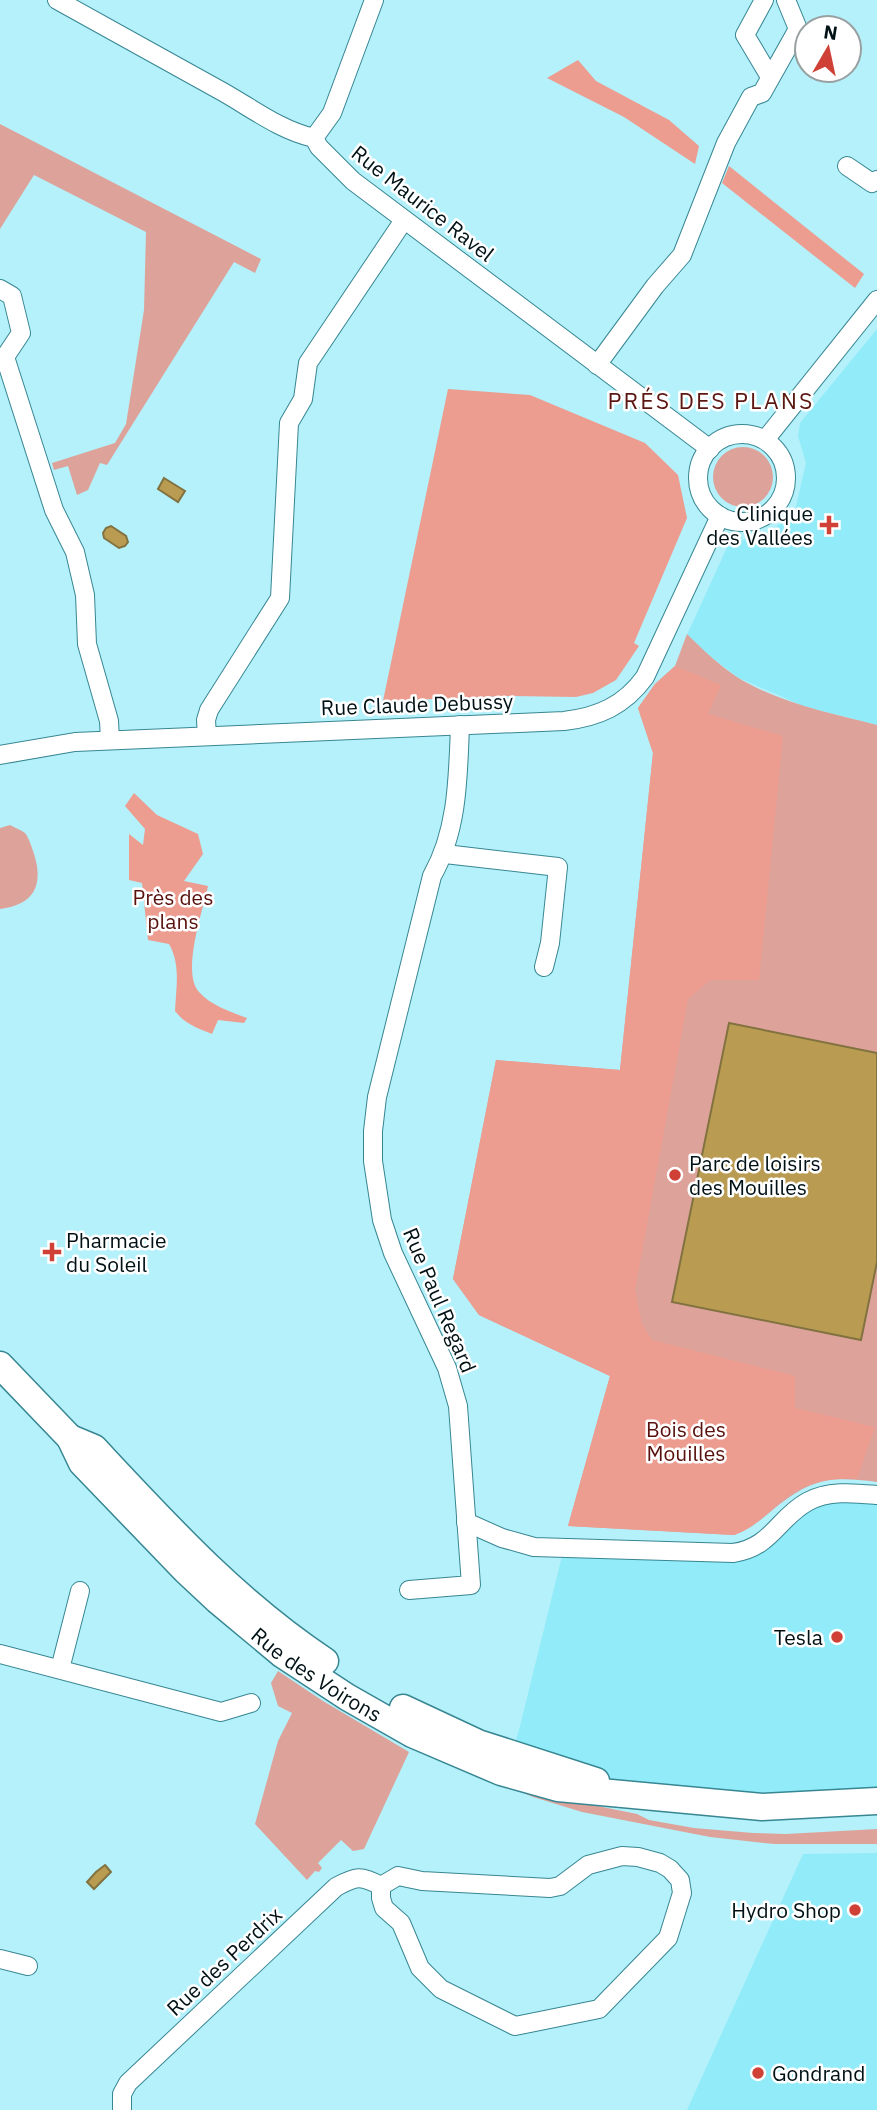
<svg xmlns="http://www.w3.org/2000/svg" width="877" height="2110" font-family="'IBM Plex Sans',sans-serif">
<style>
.built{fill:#91ebf9}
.green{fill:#dda39a}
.forest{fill:#ed9c90}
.water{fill:#b99c52;stroke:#827240;stroke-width:2}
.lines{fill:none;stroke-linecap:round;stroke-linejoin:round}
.street-casing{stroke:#378692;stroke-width:20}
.secondary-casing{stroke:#378692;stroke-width:29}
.street{stroke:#fff;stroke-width:18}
.secondary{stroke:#fff;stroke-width:26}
.poi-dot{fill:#cf4136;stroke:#fff;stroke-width:2.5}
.labels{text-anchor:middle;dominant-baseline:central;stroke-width:5;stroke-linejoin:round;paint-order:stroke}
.street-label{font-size:21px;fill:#001115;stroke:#fff}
.poi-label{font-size:21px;fill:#001115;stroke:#fff;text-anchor:end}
.park-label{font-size:21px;fill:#58110d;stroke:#fff}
.neighbourhood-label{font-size:23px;letter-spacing:2px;fill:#5b1712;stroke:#fff}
</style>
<rect width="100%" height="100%" fill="#b4f1fb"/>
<!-- built -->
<g class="built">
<path d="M877 329V725L803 706 739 678 712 658 687 635 729 543 763 535 794 515 806 463 798 436 800 423Z"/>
<path d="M877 1495V1801L780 1806 508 1766 519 1730 564 1548 733 1553 807 1502Z"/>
<path d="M877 1853V2110H687L803 1854Z"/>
</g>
<!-- green -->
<g class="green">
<path d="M0 124 261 259 255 273 234 262 107 465 100 463 88 490 77 495 68 466 54 470 52 463 115 443 126 424 144 310 146 232 34 175 0 229Z"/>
<circle cx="743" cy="477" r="30"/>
<path d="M687 634C703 650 719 665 737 677 779 703 830 713 877 725V1482C830 1476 813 1478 775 1508 762 1519 751 1529 734 1535L568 1526 610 1376 479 1315 453 1279 496 1060 620 1070 653 753 638 708 655 684 675 666Z"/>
<path d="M10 825C14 827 21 830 25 833 29 838 32 848 34 854 44 885 34 905 0 909V828Z"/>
<path d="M278 1671 323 1701 409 1752 364 1849 353 1851 341 1840 318 1863 322 1868 319 1872 315 1871 307 1880 255 1824 278 1741 292 1713 278 1706 271 1683Z"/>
<path d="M412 1745 568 1800 637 1814 649 1820 694 1828 753 1833 786 1834 877 1829V1844H774L710 1837 582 1812 533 1797Z"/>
</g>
<!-- forest -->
<g class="forest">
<path d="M578 60 596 81 669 120 699 146 695 164 624 117 547 78Z"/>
<path d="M729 166 864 274 855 288 722 183Z"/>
<path d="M448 389 530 395 645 443 678 475 687 518 634 643 639 646 616 680 593 693 576 697 511 696 383 701Z"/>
<path d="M675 666 721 685 708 714 783 736 759 980H710L688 999 635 1290 642 1324 652 1340 795 1376V1408L875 1427 857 1479C836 1478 816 1480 797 1490 774 1503 760 1526 734 1535L568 1526 610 1376 479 1315 453 1279 496 1060 620 1070 653 753 638 708 655 684Z"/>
<path d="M134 793 157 815 198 834 203 854 184 881 208 886C203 910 181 973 199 992 210 1005 231 1012 247 1018L244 1023 218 1020 212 1034C197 1028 185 1024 175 1011 176 988 181 965 169 944L148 940 142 883 129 880V834L143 845 145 829 125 806Z"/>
</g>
<!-- water -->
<g class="water">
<path d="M164 478 185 491 178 502 158 489Z"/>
<path d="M111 526 126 536 128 542 125 546 119 548 104 538 103 533 106 528Z"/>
<path d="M729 1023 877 1053V1262L861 1340 672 1302Z"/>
<path d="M105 1865 111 1872 94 1889 87 1882 96 1872Z"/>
</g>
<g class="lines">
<defs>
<g id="street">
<path d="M57 0C112 31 168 61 223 92 253 109 280 130 314 138L319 147 353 181 710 449"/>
<path d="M764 0 745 35 770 77"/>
<path d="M314 138 332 113 374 0"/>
<path d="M847 166 872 183 877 180"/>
<path d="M0 289 12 296 21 333 5 357 54 510 75 552 85 595 87 644 109 721 110 740"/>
<path d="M597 365 655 286 682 255 726 143 751 97 762 93 798 29 786 0"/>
<circle cx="742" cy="478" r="44"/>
<path d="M765 440 877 300"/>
<path d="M207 736 206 720 209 710 280 598 289 423 303 399 308 363 404 220"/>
<path d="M0 755 75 742 564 721C598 717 624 706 645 677L720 516"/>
<path d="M445 854 558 867 550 943 544 967"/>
<path d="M466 1522 502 1538 534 1547 733 1553C771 1548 778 1518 807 1502 828 1490 855 1493 877 1495"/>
<path d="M409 1590 471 1585 458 1406 447 1368 393 1253 382 1220 373 1161V1131L377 1097 432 876C458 830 458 777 460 725"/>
<path d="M0 1654 221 1712 251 1703"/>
<path d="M60 1669 80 1591"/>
<path d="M622 1856 638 1857 660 1863 670 1869 680 1880 682 1893 668 1938 599 2009 515 2026 441 1989 420 1968 401 1923 384 1908 381 1898V1886L398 1876 422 1881 550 1888 560 1886 588 1865Z"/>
<path d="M0 1959 28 1966"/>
<path d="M122 2110V2094L128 2083 336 1887C356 1876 361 1875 381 1886"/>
</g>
<g id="secondary">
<path id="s1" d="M0 1365 70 1438 82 1463 186 1571 217 1600 283 1655 347 1697 412 1734 501 1772 558 1788 762 1807 877 1801"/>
<path d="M70 1438 94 1448C166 1525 237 1603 325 1661"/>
<path d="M403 1708 478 1743 596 1781"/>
</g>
</defs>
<!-- street casing -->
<use href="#street" class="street-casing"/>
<!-- secondary casing -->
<use href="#secondary" class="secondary-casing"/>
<!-- street -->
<use href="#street" class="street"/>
<!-- secondary -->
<use href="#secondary" class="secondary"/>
</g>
<!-- markers -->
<g class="poi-dot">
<path d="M825.5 514.5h7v7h7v7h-7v7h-7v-7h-7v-7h7z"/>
<circle cx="675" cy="1175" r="7"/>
<path d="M48.5 1241.5h7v7h7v7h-7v7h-7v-7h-7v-7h7z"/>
<circle cx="837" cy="1637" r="7"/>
<circle cx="855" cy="1910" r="7"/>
<circle cx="758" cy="2073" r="7"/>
</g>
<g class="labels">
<!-- street labels -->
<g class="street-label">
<text transform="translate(423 203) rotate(38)">Rue Maurice Ravel</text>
<text transform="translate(417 704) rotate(-2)">Rue Claude Debussy</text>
<text transform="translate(440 1300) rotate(67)">Rue Paul Regard</text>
<text stroke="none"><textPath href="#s1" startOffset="446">Rue des Voirons</textPath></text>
<text transform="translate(224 1961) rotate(-43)">Rue des Perdrix</text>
</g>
<!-- poi labels -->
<g class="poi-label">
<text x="813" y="513">Clinique<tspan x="813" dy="24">des Vallées</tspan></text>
<text x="689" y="1163" text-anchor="start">Parc de loisirs<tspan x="689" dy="24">des Mouilles</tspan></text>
<text x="66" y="1240" text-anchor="start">Pharmacie<tspan x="66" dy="24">du Soleil</tspan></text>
<text x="823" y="1637">Tesla</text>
<text x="841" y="1910">Hydro Shop</text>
<text x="772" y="2073" text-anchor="start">Gondrand</text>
</g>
<!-- park labels -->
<g class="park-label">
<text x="173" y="897">Près des<tspan x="173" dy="24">plans</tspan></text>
<text x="686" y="1429">Bois des<tspan x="686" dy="24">Mouilles</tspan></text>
</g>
<!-- neighbourhood labels -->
<g class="neighbourhood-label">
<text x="711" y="400">PRÉS DES PLANS</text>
</g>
</g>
<!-- north arrow -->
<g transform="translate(828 49) rotate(9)"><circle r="33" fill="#ffffff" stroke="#99a0a1" stroke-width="2"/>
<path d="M0-5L12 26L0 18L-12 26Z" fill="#cf4136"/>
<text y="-10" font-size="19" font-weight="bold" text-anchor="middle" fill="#001115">N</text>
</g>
</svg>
